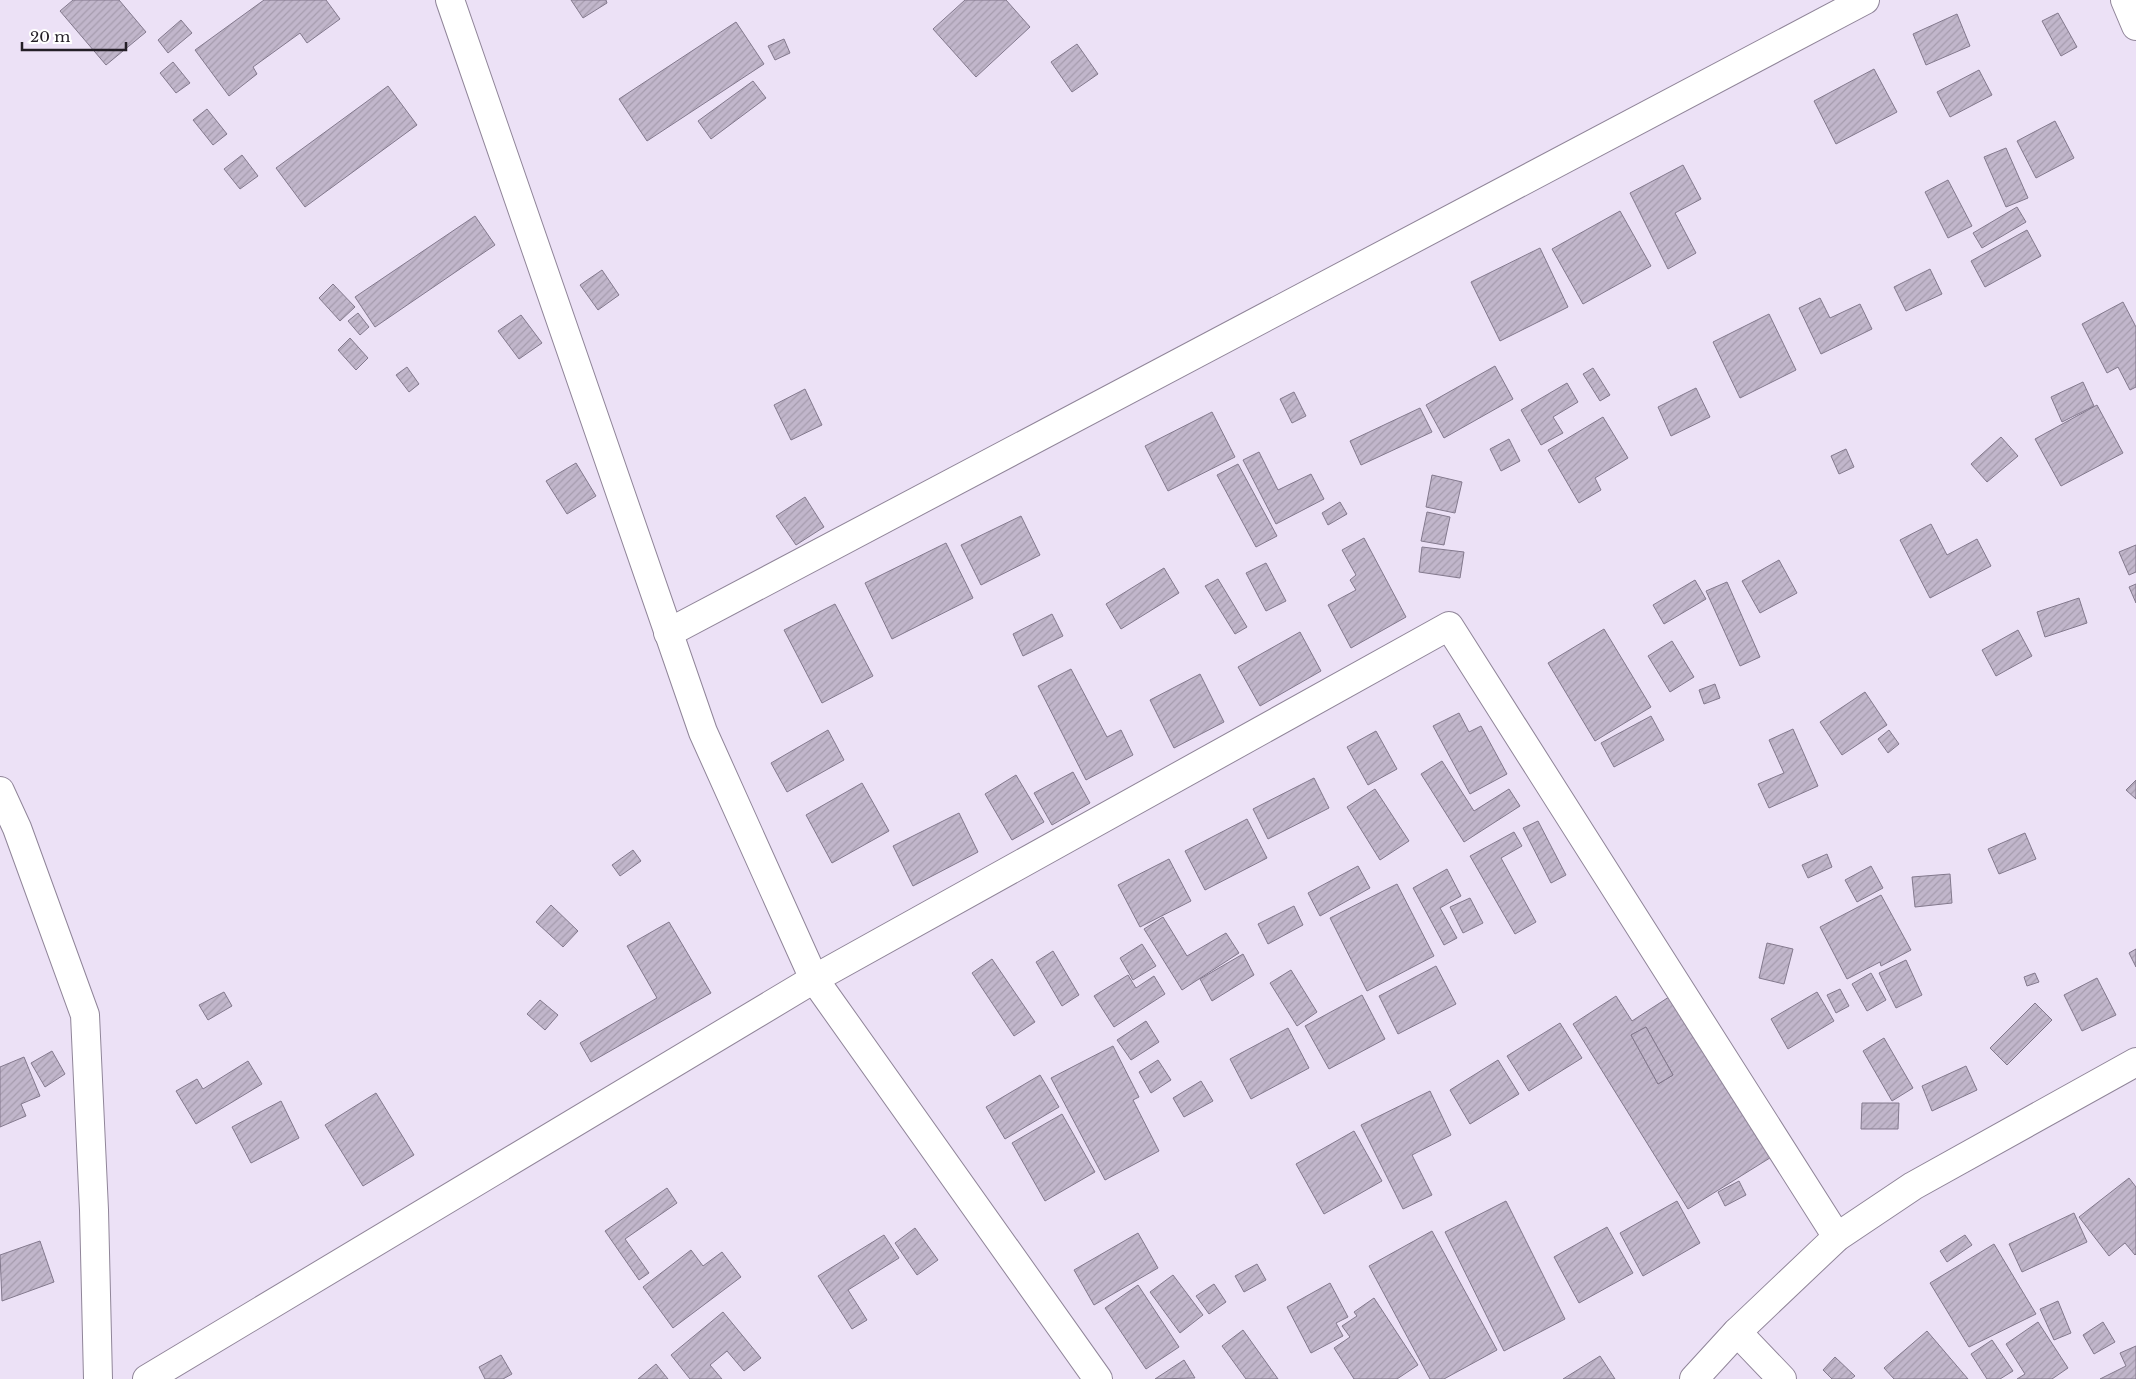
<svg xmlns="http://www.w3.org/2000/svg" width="2136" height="1379" font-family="'Libre Baskerville',serif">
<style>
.building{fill:url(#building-hatch);stroke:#83798d;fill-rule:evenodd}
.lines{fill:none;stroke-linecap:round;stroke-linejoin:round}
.minor-casing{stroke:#908599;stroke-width:30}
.tertiary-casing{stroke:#908599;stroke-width:30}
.minor{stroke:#fff;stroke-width:28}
.tertiary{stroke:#fff;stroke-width:28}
</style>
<defs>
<pattern id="building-hatch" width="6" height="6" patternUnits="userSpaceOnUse" patternTransform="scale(1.25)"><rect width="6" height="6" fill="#c1b6cb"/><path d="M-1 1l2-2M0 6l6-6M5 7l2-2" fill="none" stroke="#a69cae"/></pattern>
</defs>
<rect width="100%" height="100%" fill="#ece1f6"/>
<!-- building -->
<g class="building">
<path d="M73 0H119L146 32 106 65 60 11Z"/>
<path d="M264 0H326L340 19 307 43 300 33 253 67 257 74 229 96 195 50Z"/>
<path d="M571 0H606L607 3 583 18Z"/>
<path d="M965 0H1006L1030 27 976 77 933 29Z"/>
<path d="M2058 13 2077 47 2061 56 2042 21Z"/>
<path d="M1957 14 1970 46 1926 65 1913 34Z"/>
<path d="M181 20 192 33 168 53 158 40Z"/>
<path d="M736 22 764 64 647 141 619 99Z"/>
<path d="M784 39 790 53 775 60 768 46Z"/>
<path d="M1077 44 1098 74 1072 92 1051 62Z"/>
<path d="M173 62 190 83 176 93 160 73Z"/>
<path d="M1874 69 1897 112 1836 144 1814 101Z"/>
<path d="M1979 70 1992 95 1950 117 1937 92Z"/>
<path d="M753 81 766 98 711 139 698 121Z"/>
<path d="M388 86 417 125 305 207 276 168Z"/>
<path d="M207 109 227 134 213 145 193 120Z"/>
<path d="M2055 121 2074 158 2036 178 2017 141Z"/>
<path d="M2006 148 2028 198 2006 207 1984 157Z"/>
<path d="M242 155 258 176 240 189 224 169Z"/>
<path d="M1683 165 1701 199 1675 213 1696 253 1668 269 1630 193Z"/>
<path d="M1948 180 1972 226 1948 238 1925 192Z"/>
<path d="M2017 207 2026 222 1982 248 1973 233Z"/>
<path d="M1620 211 1651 266 1583 304 1552 249Z"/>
<path d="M475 216 495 245 375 327 355 297Z"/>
<path d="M2027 230 2041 256 1985 287 1971 261Z"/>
<path d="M1540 248 1568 307 1500 341 1471 282Z"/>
<path d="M1930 269 1942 294 1906 311 1894 287Z"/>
<path d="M602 270 619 295 598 310 580 285Z"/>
<path d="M333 284 355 307 340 321 319 298Z"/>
<path d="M1820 298 1830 318 1860 304 1872 329 1821 354 1799 308Z"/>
<path d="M2123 302 2136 327V387L2130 390 2118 367 2107 373 2082 324Z"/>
<path d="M358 313 369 327 360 335 348 321Z"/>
<path d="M1769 314 1796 370 1740 398 1713 342Z"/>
<path d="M521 315 542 343 519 359 498 331Z"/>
<path d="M350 338 368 358 356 370 338 350Z"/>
<path d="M1495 366 1513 399 1444 438 1426 405Z"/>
<path d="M407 367 419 384 409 392 396 375Z"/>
<path d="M1593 368 1610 395 1600 401 1583 374Z"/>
<path d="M2083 382 2094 406 2062 422 2051 397Z"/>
<path d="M1567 383 1578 402 1553 417 1563 433 1541 445 1521 410Z"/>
<path d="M1696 388 1710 417 1671 436 1658 407Z"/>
<path d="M805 389 822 425 791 440 774 405Z"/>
<path d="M1294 392 1306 416 1292 423 1280 399Z"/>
<path d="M2097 405 2123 453 2061 486 2035 439Z"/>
<path d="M1420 408 1432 432 1361 465 1350 441Z"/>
<path d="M1212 412 1235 457 1168 491 1145 446Z"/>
<path d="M1603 417 1628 458 1595 478 1601 490 1579 503 1548 450Z"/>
<path d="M2001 437 2018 456 1987 482 1971 464Z"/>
<path d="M1509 439 1520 461 1501 471 1490 449Z"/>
<path d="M1846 449 1854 467 1839 474 1831 456Z"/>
<path d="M1259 452 1278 490 1311 474 1324 499 1276 524 1243 460Z"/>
<path d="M576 463 596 496 567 514 546 481Z"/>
<path d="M1238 464 1277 536 1256 547 1217 475Z"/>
<path d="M1432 475 1462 482 1455 513 1426 507Z"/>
<path d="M805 497 824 527 796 545 776 516Z"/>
<path d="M1340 502 1347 514 1328 525 1322 513Z"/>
<path d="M1427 512 1450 517 1444 545 1421 541Z"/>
<path d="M1021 516 1040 555 981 585 961 545Z"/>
<path d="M1931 524 1947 555 1977 539 1991 566 1930 598 1900 540Z"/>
<path d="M1364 538 1406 617 1351 648 1328 605 1356 590 1350 580 1356 575 1342 550Z"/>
<path d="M946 543 973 598 892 639 865 583Z"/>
<path d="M2136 545V572L2129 575 2119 552Z"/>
<path d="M1422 547 1464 552 1460 578 1419 572Z"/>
<path d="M1779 560 1797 593 1760 613 1742 581Z"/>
<path d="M1266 563 1286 601 1266 611 1246 573Z"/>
<path d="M1164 568 1179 593 1121 629 1106 604Z"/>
<path d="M1218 579 1247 627 1235 634 1205 586Z"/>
<path d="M1695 580 1706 599 1664 624 1653 605Z"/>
<path d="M1727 582 1760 657 1740 666 1706 591Z"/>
<path d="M2136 584V603L2129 587Z"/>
<path d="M2079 598 2087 623 2045 637 2037 612Z"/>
<path d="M835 604 873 676 822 703 784 630Z"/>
<path d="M1052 614 1063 636 1023 656 1013 634Z"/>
<path d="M1604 629 1651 707 1595 741 1548 663Z"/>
<path d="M2018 630 2032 656 1996 676 1982 650Z"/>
<path d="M1300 632 1321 671 1260 706 1238 667Z"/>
<path d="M1672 641 1694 677 1670 692 1648 656Z"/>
<path d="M1071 669 1107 737 1121 730 1133 755 1086 780 1038 686Z"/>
<path d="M1200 674 1224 722 1174 748 1150 700Z"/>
<path d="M1715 684 1720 698 1704 704 1699 690Z"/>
<path d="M1865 692 1887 725 1842 755 1820 722Z"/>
<path d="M1459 713 1469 732 1481 726 1507 774 1470 794 1433 726Z"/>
<path d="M1651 716 1664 740 1614 767 1601 743Z"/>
<path d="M1793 729 1818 786 1769 808 1758 784 1784 773 1769 740Z"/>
<path d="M828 730 844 760 787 792 771 763Z"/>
<path d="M1889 730 1899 744 1888 753 1878 739Z"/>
<path d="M1376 731 1397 769 1368 785 1347 747Z"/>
<path d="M1442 761 1474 811 1509 789 1520 806 1464 842 1421 774Z"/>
<path d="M1073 772 1090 803 1052 825 1034 793Z"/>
<path d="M1016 775 1044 822 1012 840 985 794Z"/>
<path d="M1314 778 1329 808 1268 839 1253 809Z"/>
<path d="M2136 780V799L2126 790Z"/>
<path d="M862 783 889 831 832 863 806 815Z"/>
<path d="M1375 789 1409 841 1380 860 1347 807Z"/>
<path d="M959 813 978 852 913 886 893 846Z"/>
<path d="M1247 819 1267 858 1205 890 1185 851Z"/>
<path d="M1538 821 1566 875 1551 883 1523 828Z"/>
<path d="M1514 832 1522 846 1501 858 1536 922 1515 934 1470 856Z"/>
<path d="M2025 833 2036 859 1999 874 1988 849Z"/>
<path d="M633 850 641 861 620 876 612 865Z"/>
<path d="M1827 854 1832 867 1808 878 1802 865Z"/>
<path d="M1169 859 1191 901 1140 927 1118 885Z"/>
<path d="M1358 866 1370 888 1320 916 1308 893Z"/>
<path d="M1871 866 1883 888 1857 902 1845 880Z"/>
<path d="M1447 869 1461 896 1440 908 1457 938 1444 945 1413 888Z"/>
<path d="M1950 874 1952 903 1915 907 1912 877Z"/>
<path d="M1397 884 1434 956 1367 991 1330 918Z"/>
<path d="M1881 895 1911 950 1881 966 1880 962 1847 979 1820 927Z"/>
<path d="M1470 898 1483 923 1463 933 1450 907Z"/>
<path d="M551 905 578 931 563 947 536 922Z"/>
<path d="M1294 906 1303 925 1268 944 1258 924Z"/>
<path d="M1163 917 1187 956 1226 933 1239 953 1182 990 1144 929Z"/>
<path d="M669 922 711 993 591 1062 580 1043 657 998 627 946Z"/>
<path d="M1767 943 1793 949 1784 984 1759 978Z"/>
<path d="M1142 944 1156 966 1133 980 1120 958Z"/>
<path d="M2136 949V967L2129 953Z"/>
<path d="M1053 951 1079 995 1062 1006 1036 962Z"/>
<path d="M1243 954 1254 975 1212 1001 1200 979Z"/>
<path d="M992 959 1035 1022 1014 1036 972 973Z"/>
<path d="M1906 960 1922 995 1896 1008 1879 973Z"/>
<path d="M1436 966 1456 1004 1398 1034 1379 996Z"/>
<path d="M1291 970 1317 1012 1297 1026 1270 983Z"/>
<path d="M1871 973 1886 1000 1867 1011 1852 984Z"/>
<path d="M2035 973 2039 982 2027 986 2024 977Z"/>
<path d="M1128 975 1136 988 1154 976 1165 994 1114 1027 1094 996Z"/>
<path d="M2097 978 2116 1015 2082 1031 2064 995Z"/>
<path d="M1840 989 1849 1006 1836 1013 1827 995Z"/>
<path d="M224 992 232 1006 208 1020 199 1005Z"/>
<path d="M1817 992 1834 1021 1788 1049 1771 1019Z"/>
<path d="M1362 995 1385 1039 1329 1069 1305 1026Z"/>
<path d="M1672 995 1773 1156 1688 1209 1573 1024 1616 996 1632 1021ZM1646 1027 1673 1075 1658 1084 1631 1035Z"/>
<path d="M540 1000 558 1015 545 1030 527 1014Z"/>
<path d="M2035 1003 2052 1020 2007 1065 1990 1048Z"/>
<path d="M1146 1021 1159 1042 1131 1060 1117 1040Z"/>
<path d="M1560 1023 1582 1058 1529 1091 1507 1056Z"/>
<path d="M1646 1027 1673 1075 1658 1084 1631 1035Z"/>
<path d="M1288 1028 1309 1068 1251 1099 1230 1059Z"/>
<path d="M1884 1038 1913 1088 1892 1101 1863 1051Z"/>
<path d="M1113 1046 1139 1097 1133 1100 1159 1151 1105 1180 1051 1078Z"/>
<path d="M52 1051 65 1074 45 1087 31 1063Z"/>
<path d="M24 1057 40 1096 21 1104 26 1116 0 1127V1067Z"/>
<path d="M1158 1060 1171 1080 1151 1093 1139 1072Z"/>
<path d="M1498 1060 1519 1094 1470 1124 1450 1090Z"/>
<path d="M248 1061 262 1084 196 1124 176 1091 197 1079 203 1089Z"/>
<path d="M1966 1066 1977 1090 1932 1111 1922 1086Z"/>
<path d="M1040 1075 1059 1107 1005 1139 986 1107Z"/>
<path d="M1201 1081 1213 1101 1184 1117 1173 1098Z"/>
<path d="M1430 1091 1451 1135 1412 1155 1432 1195 1403 1209 1361 1125Z"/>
<path d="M376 1093 414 1155 363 1186 325 1125Z"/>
<path d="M281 1101 299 1138 251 1163 232 1127Z"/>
<path d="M1862 1103H1899L1898 1129H1861Z"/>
<path d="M1062 1114 1095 1172 1045 1201 1012 1143Z"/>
<path d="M1354 1131 1382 1181 1324 1214 1296 1164Z"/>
<path d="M2129 1178 2136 1187V1254L2135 1255 2125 1243 2109 1256 2079 1217Z"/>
<path d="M1739 1181 1746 1195 1725 1206 1718 1192Z"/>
<path d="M667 1188 677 1203 625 1239 649 1273 639 1280 605 1231Z"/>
<path d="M1506 1201 1565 1319 1504 1351 1445 1232Z"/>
<path d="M1677 1201 1700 1243 1643 1276 1620 1233Z"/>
<path d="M2074 1213 2087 1242 2022 1272 2009 1244Z"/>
<path d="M1607 1227 1633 1273 1579 1303 1554 1257Z"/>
<path d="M915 1228 938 1260 917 1275 895 1243Z"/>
<path d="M1432 1231 1497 1350 1444 1379H1430L1369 1266Z"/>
<path d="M1138 1233 1158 1268 1094 1305 1074 1270Z"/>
<path d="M884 1235 899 1258 848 1290 867 1320 852 1329 818 1276Z"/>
<path d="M1965 1235 1972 1245 1947 1262 1940 1251Z"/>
<path d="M40 1241 54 1282 2 1301 0 1255Z"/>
<path d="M1994 1244 2036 1314 1969 1347 1930 1283Z"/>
<path d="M691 1250 703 1266 722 1252 741 1277 673 1328 643 1287Z"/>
<path d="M1257 1264 1266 1280 1244 1292 1235 1276Z"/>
<path d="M1173 1275 1203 1315 1180 1333 1150 1292Z"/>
<path d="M1330 1283 1348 1317 1336 1323 1343 1336 1311 1353 1287 1307Z"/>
<path d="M1214 1284 1226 1302 1209 1314 1196 1296Z"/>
<path d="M1138 1285 1179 1347 1146 1369 1105 1308Z"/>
<path d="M1374 1298 1418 1365 1397 1379H1354L1334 1348 1350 1337 1342 1326 1357 1316 1354 1312Z"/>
<path d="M2058 1301 2071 1333 2054 1340 2040 1309Z"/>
<path d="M723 1312 761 1358 744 1371 727 1351 710 1365 722 1379H690L671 1355Z"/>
<path d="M2038 1322 2068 1368 2052 1379H2017L2025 1374 2006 1344Z"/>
<path d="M2103 1322 2115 1342 2094 1354 2083 1335Z"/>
<path d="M1243 1330 1278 1379H1246L1222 1346Z"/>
<path d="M1927 1331 1968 1379H1894L1884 1368Z"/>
<path d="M1992 1340 2013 1371 2000 1379H1987L1971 1354Z"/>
<path d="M2136 1346V1379H2100L2126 1366 2120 1353Z"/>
<path d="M501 1355 512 1374 503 1379H485L479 1367Z"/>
<path d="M1600 1356 1615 1379H1563Z"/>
<path d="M1835 1357 1855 1376 1851 1379H1832L1823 1370Z"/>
<path d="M1184 1360 1195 1378 1155 1379Z"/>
<path d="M656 1364 668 1379H638Z"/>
</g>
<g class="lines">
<defs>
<g id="minor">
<path d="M450 0 703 732 814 979 1098 1379"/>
<path d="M2125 0 2136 26"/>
<path d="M668 633 1865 0"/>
<path d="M0 791 17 828 85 1015 94 1210 98 1379"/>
<path d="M1737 1332 1782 1379"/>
<path d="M147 1379 814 979 1449 626 1837 1237"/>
</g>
<path id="tertiary" d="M1694 1379 1737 1332 1837 1237 1913 1186 2136 1062"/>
</defs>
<!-- minor casing -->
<use href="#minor" class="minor-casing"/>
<!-- tertiary casing -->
<use href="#tertiary" class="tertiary-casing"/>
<!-- minor -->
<use href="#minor" class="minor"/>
<!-- tertiary -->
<use href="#tertiary" class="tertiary"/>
</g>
<!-- scale -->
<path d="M22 42v8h104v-8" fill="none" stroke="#241f27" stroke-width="2.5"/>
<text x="30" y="42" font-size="15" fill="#241f27" stroke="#ffffff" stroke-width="4" paint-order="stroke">20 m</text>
</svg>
